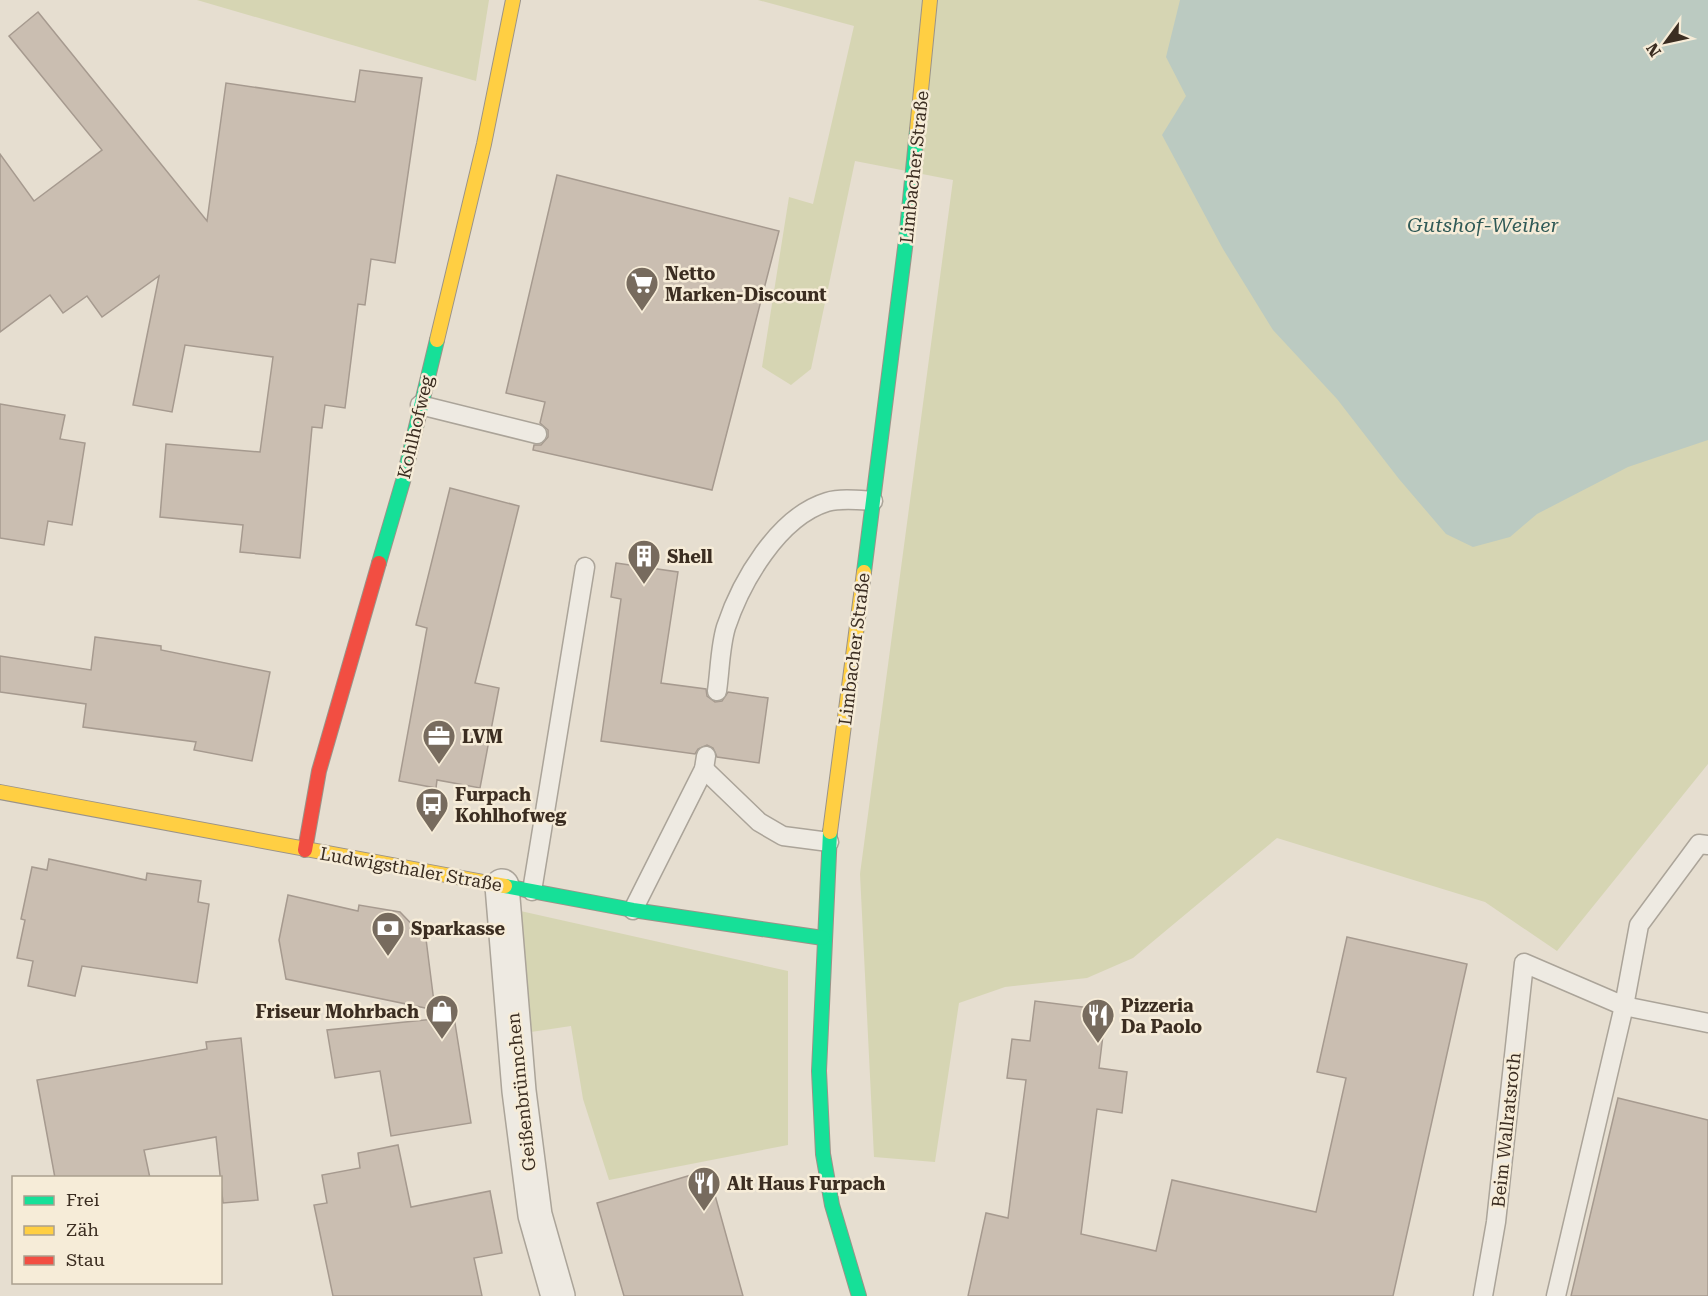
<svg xmlns="http://www.w3.org/2000/svg" width="1708" height="1296" font-family="'Roboto Serif',serif">
<style>
.green{fill:#d6d5b3}
.water{fill:#bbcac1}
.building{fill:#cabeb1;stroke:#a69a8f;stroke-width:1.5}
.lines{fill:none;stroke-linecap:round;stroke-linejoin:round}
.lane-casing{stroke:#aba499;stroke-width:21}
.street-casing{stroke:#aba499;stroke-width:36}
.fast-casing{stroke:#9b9388;stroke-width:16}
.slow-casing{stroke:#9b9388;stroke-width:16}
.jam-casing{stroke:#9b9388;stroke-width:16}
.lane{stroke:#eeeae2;stroke-width:18}
.street{stroke:#eeeae2;stroke-width:33}
.fast{stroke:#16e098;stroke-width:14}
.slow{stroke:#ffcf43;stroke-width:14}
.jam{stroke:#f24e42;stroke-width:14}
.labels{text-anchor:middle;dominant-baseline:central;stroke-width:5;stroke-linejoin:round;paint-order:stroke}
.street-label{font-size:18px;fill:#3b2d21;stroke:#f6ecd8}
.poi-label{font-size:18px;font-weight:bold;fill:#3b2d21;stroke:#f6ecd8;text-anchor:start}
.water-label{font-size:20px;font-style:italic;fill:#305a57;stroke:#f6ecd8}
</style>
<rect width="100%" height="100%" fill="#e6ded0"/>
<!-- green -->
<g class="green">
<path d="M197 0H489L476 81Z"/>
<path d="M758 0H1708V764L1557 951 1485 902 1277 838 1133 958 1087 978 1005 987 959 1003 935 1162 874 1157 860 874 953 180 855 161 811 369 791 385 762 367 789 197 813 204 854 26Z"/>
<path d="M516 910 788 971V1145L609 1180 583 1099 571 1026 531 1032Z"/>
</g>
<!-- water -->
<path class="water" d="M1180 0H1708V440L1628 467 1537 514 1510 537 1473 547 1446 534 1399 479 1337 399 1273 330 1223 249 1162 135 1186 96 1166 57Z"/>
<!-- building -->
<g class="building">
<path d="M38 12 207 221 226 83 355 102 360 70 422 78 395 263 371 259 365 305 358 304 345 408 325 405 322 428 312 427 300 558 240 552 243 525 160 517 166 444 260 452 273 357 185 345 172 412 133 405 159 276 102 317 87 296 63 313 50 295 0 332V154L34 201 102 150 9 36Z"/>
<path d="M557 175 779 231 712 490 533 450 534 445H541L548 437V430L540 423 545 402 506 393Z"/>
<path d="M0 404 65 415 60 439 85 443 72 525 48 521 44 545 0 538Z"/>
<path d="M450 488 519 506 475 683 499 688 480 788 437 780 436 788 399 781 427 628 416 625Z"/>
<path d="M616 563 678 572 661 683 706 689 707 696 715 702 722 701 728 692 768 698 759 763 717 757 713 748 707 745 698 749 695 754 601 741 621 599 611 597Z"/>
<path d="M95 637 161 646V650L270 672 252 761 194 750 196 742 83 727 86 704 0 692V656L91 670Z"/>
<path d="M49 859 146 880 147 873 201 881 198 902 209 904 197 983 82 966 75 996 28 986 33 961 17 958 25 920 21 919 32 867 47 870Z"/>
<path d="M288 895 358 911 359 905 400 912 426 939 435 1010 286 979 279 940Z"/>
<path d="M1347 937 1467 964 1393 1296H968L986 1213 1008 1218 1026 1080 1007 1078 1012 1039 1030 1041 1035 1001 1106 1010 1099 1068 1127 1072 1122 1113 1097 1109 1081 1234 1156 1251 1172 1180 1316 1212 1346 1078 1317 1072Z"/>
<path d="M454 1017 471 1123 391 1136 380 1071 335 1078 327 1030Z"/>
<path d="M241 1038 258 1200 223 1203 216 1137 144 1150 150 1178H55L37 1080 207 1049 206 1042Z"/>
<path d="M1618 1098 1708 1120V1296H1571Z"/>
<path d="M398 1145 411 1207 490 1191 502 1253 474 1258 482 1296H333L314 1205 327 1203 322 1175 360 1168 358 1153Z"/>
<path d="M708 1170 743 1296H624L597 1203Z"/>
</g>
<g class="lines">
<defs>
<g id="lane">
<path d="M420 405 537 434"/>
<path d="M717 691C720 670 720 647 726 627 741 582 778 517 827 502 841 498 858 500 873 501"/>
<path d="M704 769 759 822 783 836 829 842"/>
<path d="M532 891 585 567"/>
<path d="M633 910 704 769 706 756"/>
<path d="M1483 1296 1496 1222 1524 963 1624 1006 1708 1023"/>
<path d="M1556 1296 1624 1006 1639 925 1699 844 1708 845"/>
</g>
<path id="street" d="M502 886 519 1091 535 1215 558 1296"/>
<g id="fast">
<path d="M379 563 403 481 437 340"/>
<path d="M864 572 906 240 917 130"/>
<path d="M830 832 819 1071 823 1154 832 1205 859 1296"/>
<path d="M505 886 633 910 823 938"/>
</g>
<g id="slow">
<path d="M917 130 930 0"/>
<path d="M437 340 484 144 513 0"/>
<path d="M0 792 505 886"/>
<path d="M830 832 864 572"/>
</g>
<path id="jam" d="M305 850 319 771 379 563"/>
</defs>
<!-- lane casing -->
<use href="#lane" class="lane-casing"/>
<!-- street casing -->
<use href="#street" class="street-casing"/>
<!-- fast casing -->
<use href="#fast" class="fast-casing"/>
<!-- slow casing -->
<use href="#slow" class="slow-casing"/>
<!-- jam casing -->
<use href="#jam" class="jam-casing"/>
<!-- lane -->
<use href="#lane" class="lane"/>
<!-- street -->
<use href="#street" class="street"/>
<!-- fast -->
<use href="#fast" class="fast"/>
<!-- slow -->
<use href="#slow" class="slow"/>
<!-- jam -->
<use href="#jam" class="jam"/>
</g>
<!-- icons -->
<defs>
<symbol id="supermarket-pin" viewBox="-11 -11 22 30"><path d="M0 17L-7.5 6A9.5 9.5 0 1 1 7.5 6Z" fill="#776b5e" stroke="#f6ecd8"/><path d="M-6-5.5h2.5l.6 2H6L4.5 2H-2.5L-4.4-4H-6ZM-1.5 3.2a1.3 1.3 0 1 0 .1 0ZM3 3.2a1.3 1.3 0 1 0 .1 0Z" fill="#fff"/></symbol>
<symbol id="building-pin" viewBox="-11 -11 22 30"><path d="M0 17L-7.5 6A9.5 9.5 0 1 1 7.5 6Z" fill="#776b5e" stroke="#f6ecd8"/><path d="M-4-6H4V6H1V3H-1V6H-4ZM-2.5-4.3h1.7v1.8h-1.7ZM.8-4.3h1.7v1.8H.8ZM-2.5-1h1.7V.8h-1.7ZM.8-1h1.7V.8H.8Z" fill="#fff"/></symbol>
<symbol id="office-pin" viewBox="-11 -11 22 30"><path d="M0 17L-7.5 6A9.5 9.5 0 1 1 7.5 6Z" fill="#776b5e" stroke="#f6ecd8"/><path d="M-6-3h4V-5.5h4V-3h4V5H-6ZM-1-4.5V-3h2v-1.5ZM-6 0V1H6V0Z" fill="#fff"/></symbol>
<symbol id="bus-pin" viewBox="-11 -11 22 30"><path d="M0 17L-7.5 6A9.5 9.5 0 1 1 7.5 6Z" fill="#776b5e" stroke="#f6ecd8"/><path d="M-5-6H5V4H4V6H2V4H-2V6H-4V4H-5ZM-3.5-4V0h7V-4ZM-3.5 1.2v1.5H-2V1.2ZM2 1.2v1.5H3.5V1.2Z" fill="#fff"/></symbol>
<symbol id="bank-pin" viewBox="-11 -11 22 30"><path d="M0 17L-7.5 6A9.5 9.5 0 1 1 7.5 6Z" fill="#776b5e" stroke="#f6ecd8"/><path d="M-6-4H6V4H-6ZM0-2.3a2.3 2.3 0 1 0 0 4.6a2.3 2.3 0 1 0 0-4.6Z" fill="#fff"/></symbol>
<symbol id="shop-pin" viewBox="-11 -11 22 30"><path d="M0 17L-7.5 6A9.5 9.5 0 1 1 7.5 6Z" fill="#776b5e" stroke="#f6ecd8"/><path d="M-5-2.5h2.3a2.7 3.5 0 0 1 5.4 0H5L5.5 6h-11ZM-1.5-2.5h3a1.5 2.3 0 0 0-3 0Z" fill="#fff"/></symbol>
<symbol id="restaurant-pin" viewBox="-11 -11 22 30"><path d="M0 17L-7.5 6A9.5 9.5 0 1 1 7.5 6Z" fill="#776b5e" stroke="#f6ecd8"/><path d="M-5-6h1v4h1v-4h1v4h1v-4h1v5L-1.5 .5V6h-2V.5L-5-1ZM5-6V6H3V1.5H1.5Q1.5-4 5-6Z" fill="#fff"/></symbol>
</defs>
<g fill-rule="evenodd">
<use href="#supermarket-pin" x="623" y="264" width="38" height="52"/>
<use href="#building-pin" x="625" y="537" width="38" height="52"/>
<use href="#office-pin" x="420" y="717" width="38" height="52"/>
<use href="#bus-pin" x="413" y="785" width="38" height="52"/>
<use href="#bank-pin" x="369" y="909" width="38" height="52"/>
<use href="#shop-pin" x="423" y="992" width="38" height="52"/>
<use href="#restaurant-pin" x="1079" y="996" width="38" height="52"/>
<use href="#restaurant-pin" x="685" y="1164" width="38" height="52"/>
</g>
<g class="labels">
<!-- street labels -->
<g class="street-label">
<text transform="translate(914 167) rotate(-84)">Limbacher Straße</text>
<text transform="translate(415 427) rotate(-77)">Kohlhofweg</text>
<text transform="translate(854 649) rotate(-83)">Limbacher Straße</text>
<text transform="translate(411 869) rotate(10)">Ludwigsthaler Straße</text>
<text transform="translate(521 1092) rotate(-96)">Geißenbrünnchen</text>
<text transform="translate(1506 1130) rotate(-84)">Beim Wallratsroth</text>
</g>
<!-- poi labels -->
<g class="poi-label">
<text x="665" y="273">Netto<tspan x="665" dy="21">Marken-Discount</tspan></text>
<text x="667" y="556">Shell</text>
<text x="462" y="736">LVM</text>
<text x="455" y="794">Furpach<tspan x="455" dy="21">Kohlhofweg</tspan></text>
<text x="411" y="928">Sparkasse</text>
<text x="1121" y="1005">Pizzeria<tspan x="1121" dy="21">Da Paolo</tspan></text>
<text x="419" y="1011" text-anchor="end">Friseur Mohrbach</text>
<text x="727" y="1183">Alt Haus Furpach</text>
</g>
<!-- water labels -->
<g class="water-label">
<text x="1483" y="225">Gutshof-Weiher</text>
</g>
</g>
<!-- legend -->
<rect x="12" y="1176" width="210" height="108" fill="#f6ecd8" stroke="#aba08f" stroke-width="1.5"/>
<rect x="24" y="1196" width="30" height="9" fill="#16e098" stroke="#aba08f" stroke-width="1.5"/>
<text x="66" y="1206" font-size="18" fill="#3b2d21">Frei</text>
<rect x="24" y="1226" width="30" height="9" fill="#ffcf43" stroke="#aba08f" stroke-width="1.5"/>
<text x="66" y="1236" font-size="18" fill="#3b2d21">Zäh</text>
<rect x="24" y="1256" width="30" height="9" fill="#f24e42" stroke="#aba08f" stroke-width="1.5"/>
<text x="66" y="1266" font-size="18" fill="#3b2d21">Stau</text>
<!-- north arrow -->
<g transform="translate(1666 42) rotate(237)" stroke="#f6ecd8" stroke-width="4.5" paint-order="stroke">
<path d="M0-4.5L10 22L0 15L-10 22Z" fill="#3b2d21"/>
<text y="-9" font-size="16" font-weight="bold" text-anchor="middle" fill="#3b2d21">N</text>
</g>
</svg>
